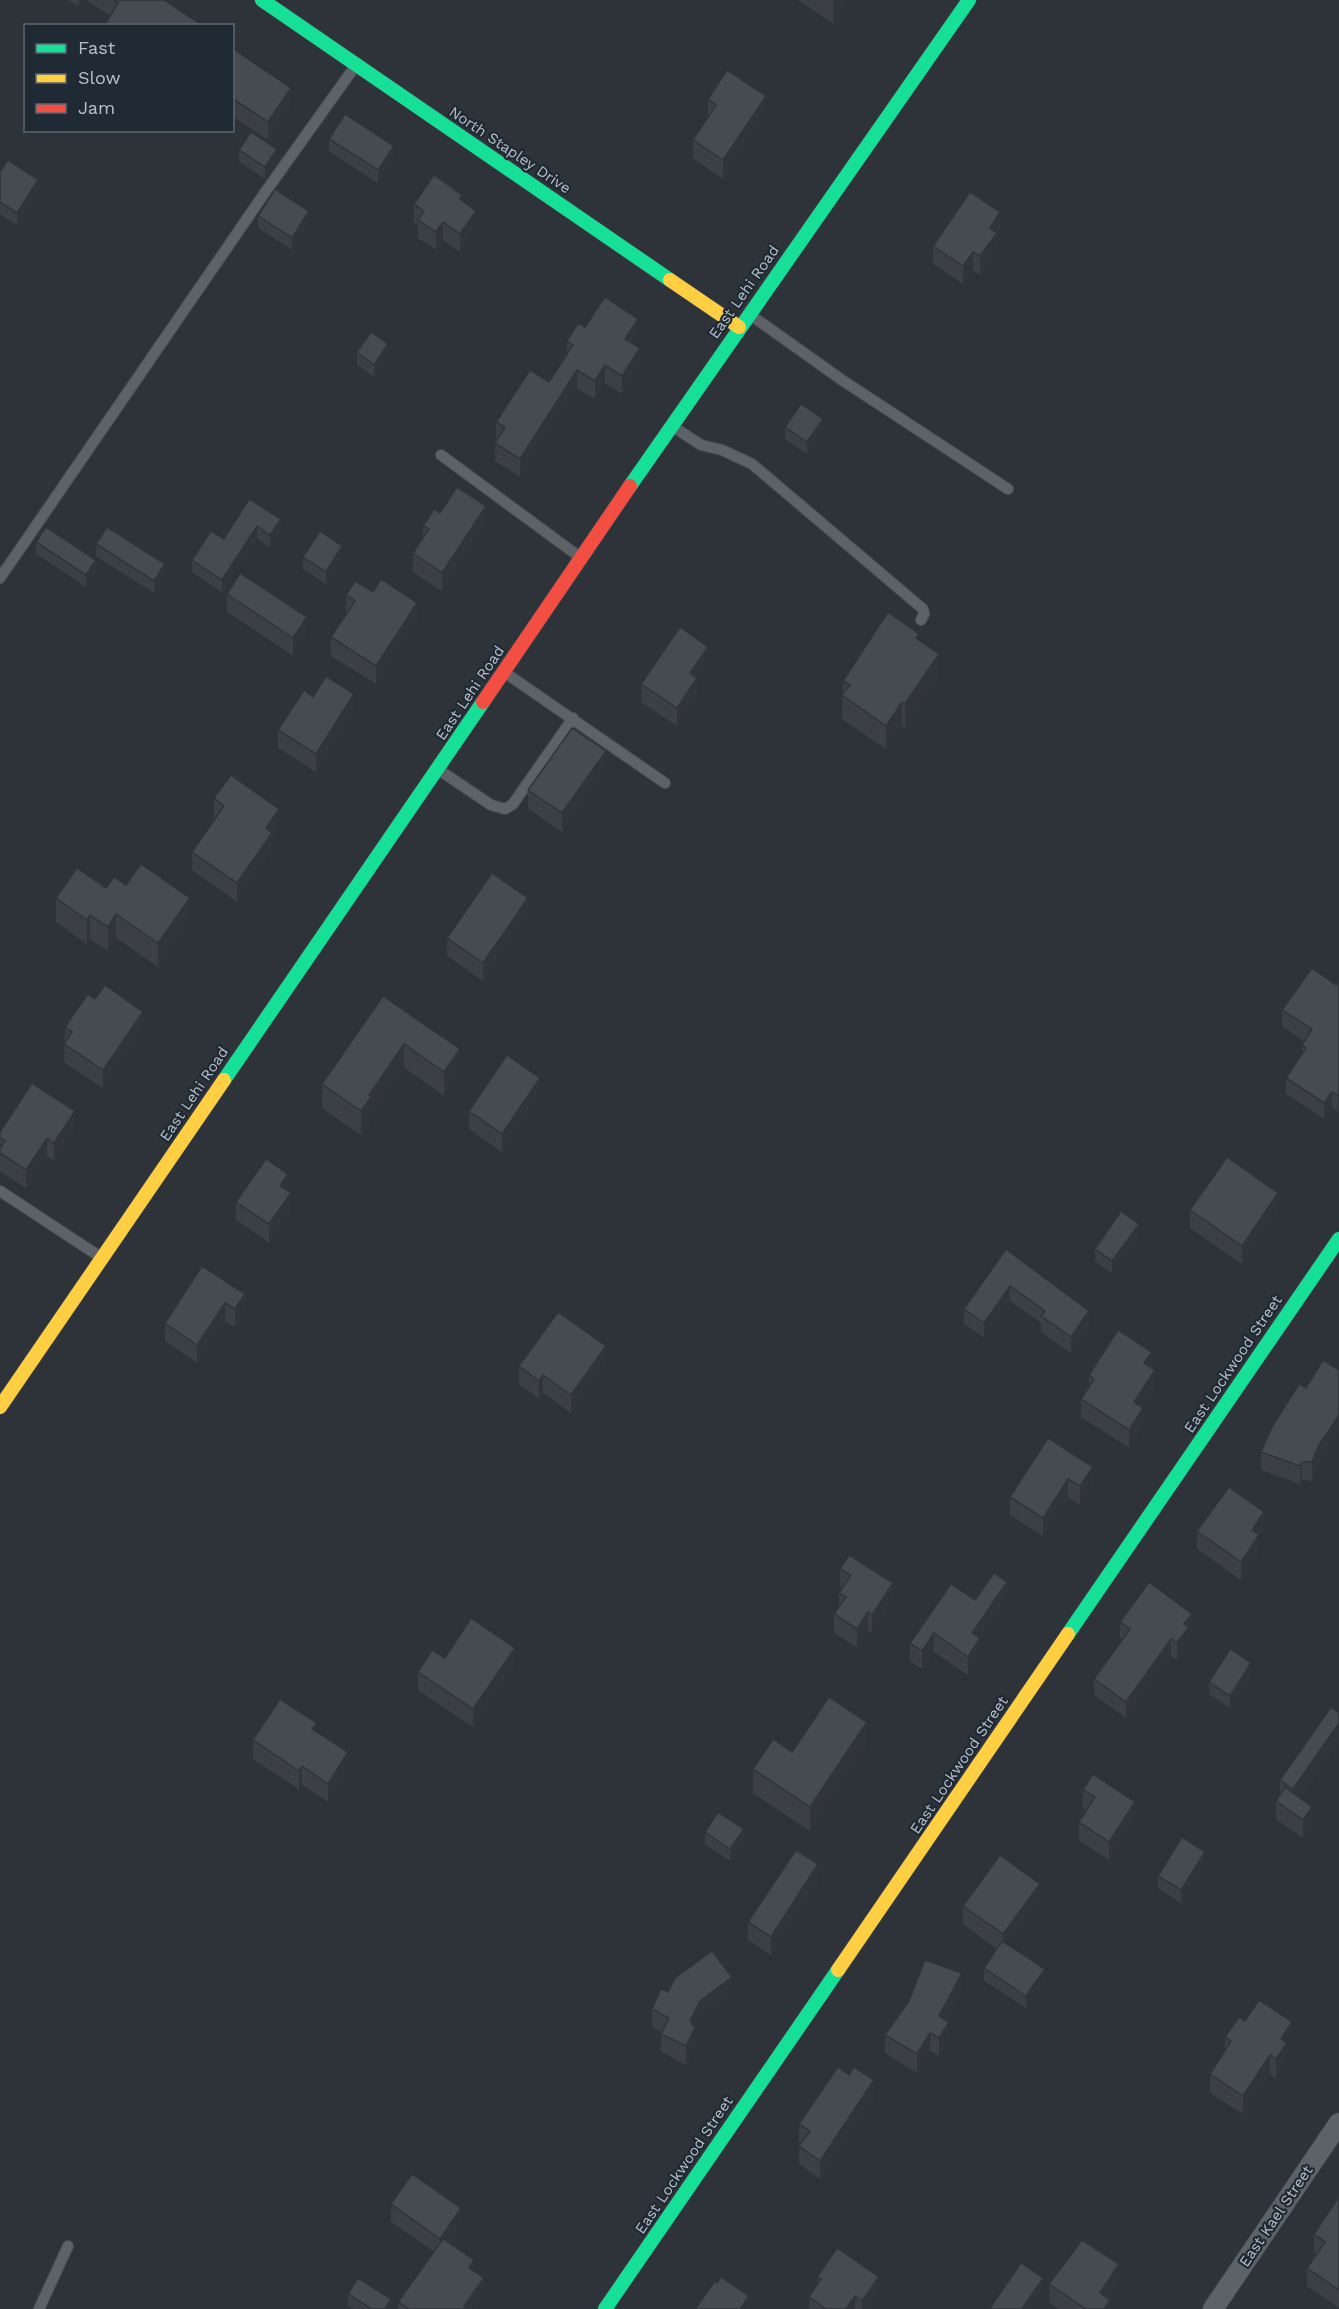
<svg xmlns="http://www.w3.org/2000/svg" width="1339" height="2309" font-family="'Work Sans',sans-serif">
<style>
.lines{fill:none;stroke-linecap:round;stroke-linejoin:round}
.lane-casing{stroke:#4b4f54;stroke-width:12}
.street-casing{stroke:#4b4f54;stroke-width:21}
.fast-casing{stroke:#4b4f54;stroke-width:15}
.slow-casing{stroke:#4b4f54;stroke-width:15}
.jam-casing{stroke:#4b4f54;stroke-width:15}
.lane{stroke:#5d6268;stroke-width:10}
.street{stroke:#5d6268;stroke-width:20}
.fast{stroke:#16e098;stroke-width:14}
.slow{stroke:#ffcf43;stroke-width:14}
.jam{stroke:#f24e42;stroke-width:14}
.wall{fill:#3c4046}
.shaded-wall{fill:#313439}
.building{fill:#464b51;stroke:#313439;stroke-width:1.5}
.labels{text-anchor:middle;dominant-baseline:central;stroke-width:4.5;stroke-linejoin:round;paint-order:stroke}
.street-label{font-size:15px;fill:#b7c0ca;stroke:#202a34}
</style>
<rect width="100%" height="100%" fill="#2d3339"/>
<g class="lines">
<defs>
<g id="lane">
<path d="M749 314 842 380 1008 489"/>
<path d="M672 426 701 445 722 450 752 464 923 609 924 614 921 620"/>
<path d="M441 455 581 558"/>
<path d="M0 578 266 191 356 65"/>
<path d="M504 672 665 783"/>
<path d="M439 770 491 805 505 809 513 804 573 718"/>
<path d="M0 1191 102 1258"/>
<path d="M39 2309 68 2246"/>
</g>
<path id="street" d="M1213 2309 1339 2123"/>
<g id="fast">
<path d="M262 0 670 280"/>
<path d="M630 486 969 0"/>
<path d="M224 1080 483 702"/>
<path d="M1068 1634 1339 1239"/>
<path d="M605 2309 838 1970"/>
</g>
<g id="slow">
<path d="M670 280 739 327"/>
<path d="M0 1407 224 1080"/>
<path d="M838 1970 1068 1634"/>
</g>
<path id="jam" d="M483 702 630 486"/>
</defs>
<!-- lane casing -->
<use href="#lane" class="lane-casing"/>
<!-- street casing -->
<use href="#street" class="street-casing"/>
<!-- fast casing -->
<use href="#fast" class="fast-casing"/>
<!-- slow casing -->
<use href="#slow" class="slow-casing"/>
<!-- jam casing -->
<use href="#jam" class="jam-casing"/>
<!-- lane -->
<use href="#lane" class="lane"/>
<!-- street -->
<use href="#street" class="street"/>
<!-- fast -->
<use href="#fast" class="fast"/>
<!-- slow -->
<use href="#slow" class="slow"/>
<!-- jam -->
<use href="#jam" class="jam"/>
</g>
<!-- wall -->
<g class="wall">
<path d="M68 0H83L79 7Z"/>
<path d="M86 0H164L111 16Z"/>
<path d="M798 0H846V6L833 24Z"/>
<path d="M232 48 291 106 268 140 232 116Z"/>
<path d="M708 99 766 114 723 179 693 158V140L708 117Z"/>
<path d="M329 139 394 158 378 183 329 151Z"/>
<path d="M239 150 277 162 265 179 239 162Z"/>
<path d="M0 172 38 192 17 225 0 214Z"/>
<path d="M462 201 476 229 460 252 443 240 436 250 418 238V225L414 222V204Z"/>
<path d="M258 216 309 223 292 250 258 228Z"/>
<path d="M1000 230 997 236V251L980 275 973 270 963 284 933 264V246Z"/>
<path d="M585 327 638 337 633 344 640 366 622 394 605 383 595 399 577 388 520 477 495 461V443L496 440V422L549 382 567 354V341Z"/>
<path d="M357 352 388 356 374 377 357 365Z"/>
<path d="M785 427 823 431 807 454 785 439Z"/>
<path d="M249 499 281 531 270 547 257 539 222 592 192 572V560L224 539Z"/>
<path d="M440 513 486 525 442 591 413 572V553L423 539V526Z"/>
<path d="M36 542 96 573 86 587 36 554Z"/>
<path d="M96 544 165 576 154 593 96 556Z"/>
<path d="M303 557 342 559 326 584 303 569Z"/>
<path d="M227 594 307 635 293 656 227 612Z"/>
<path d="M346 595 417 621 376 684 331 656V637L346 614Z"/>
<path d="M919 640 939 678 905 728 902 726 886 749 842 719 843 681Z"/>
<path d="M708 665 697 681V696L677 726 641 702V684Z"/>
<path d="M313 697 354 713 316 772 278 748V730Z"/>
<path d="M606 769 562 832 528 808V790Z"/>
<path d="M214 798 279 827 272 837V851L237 902 192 870V852L216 818 214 817Z"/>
<path d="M126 885 190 921 158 967 116 938 108 951 90 939 87 944 56 922V898Z"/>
<path d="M528 916 483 981 447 956V938Z"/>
<path d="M1339 980V1110L1338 1112 1332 1108 1324 1119 1286 1094V1078L1302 1056V1045L1304 1041 1282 1026V1010L1336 985Z"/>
<path d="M383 996 460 1073 444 1096 404 1068 371 1116V1121L361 1135 322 1108V1084Z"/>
<path d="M65 1027 143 1030 103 1088 64 1062Z"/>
<path d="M540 1096 502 1152 469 1129V1111Z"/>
<path d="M75 1129 54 1161 47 1156 26 1188 0 1171V1132Z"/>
<path d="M236 1202 291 1211 269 1243 236 1220Z"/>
<path d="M1190 1210 1278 1211 1242 1264 1190 1228Z"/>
<path d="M1139 1236 1112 1273 1095 1261V1249Z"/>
<path d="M1006 1249 1089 1327 1071 1353 1041 1332V1323L1010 1301 984 1338 964 1324V1309Z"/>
<path d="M202 1266 245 1312 235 1327 225 1321 197 1363 165 1341V1323Z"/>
<path d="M606 1364 571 1413 543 1393 539 1399 519 1384V1366Z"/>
<path d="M1152 1368 1155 1388 1142 1407 1143 1426 1129 1448 1081 1417V1399L1089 1387V1375Z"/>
<path d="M1339 1370V1433L1319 1464 1312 1481 1302 1480 1300 1484 1261 1470V1452Z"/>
<path d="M1048 1438 1093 1486 1080 1505 1068 1497 1043 1536 1010 1515V1497Z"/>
<path d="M1264 1530 1259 1537V1553L1241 1580 1197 1549V1531Z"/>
<path d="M840 1569 893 1601 872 1633 868 1631 857 1648 834 1633V1614L839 1607V1593L842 1588 840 1587Z"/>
<path d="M975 1600H1007L980 1639V1656L968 1675 934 1652 922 1669 910 1661V1643Z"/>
<path d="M1120 1622 1192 1630 1189 1634V1643L1177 1660 1171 1656 1126 1718 1094 1695V1679L1122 1640 1120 1638Z"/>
<path d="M445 1658 515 1666 473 1727 418 1690V1672Z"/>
<path d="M1251 1676 1230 1708 1209 1694V1682Z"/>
<path d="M1339 1713V1741L1300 1798 1312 1825 1303 1838 1276 1819V1801L1280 1795V1780Z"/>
<path d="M253 1740 348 1771 328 1802 302 1785 299 1789 253 1759Z"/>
<path d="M867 1746 810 1831 753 1793V1769L792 1752Z"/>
<path d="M1083 1790 1135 1820 1109 1860 1079 1840V1822L1086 1810 1083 1808Z"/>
<path d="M705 1832 744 1841 730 1861 705 1844Z"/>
<path d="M1205 1864 1181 1903 1158 1888V1876Z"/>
<path d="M818 1882 771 1955 748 1940V1922Z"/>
<path d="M1040 1902 1008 1945 1045 1981 1026 2008 984 1981V1968L997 1949 963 1924V1906Z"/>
<path d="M962 1991 947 2020 949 2040 939 2056 930 2051 917 2073 885 2053V2035Z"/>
<path d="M732 1995 700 2019 695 2030V2046L686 2065 661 2052V2034L662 2032 652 2027V2009Z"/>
<path d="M1245 2021 1292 2040 1287 2048V2061L1276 2078 1270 2074 1243 2114 1210 2093V2074L1225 2050V2037Z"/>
<path d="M874 2098 820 2179 799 2164V2146L801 2143 799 2142V2124Z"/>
<path d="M1339 2198V2308L1307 2286V2268L1316 2254 1314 2252V2234Z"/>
<path d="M391 2204 461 2226 449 2243 474 2271 484 2296 475 2309H398V2302L434 2252 391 2222Z"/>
<path d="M817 2277 879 2295 870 2309H809V2297L817 2285Z"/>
<path d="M1119 2283 1108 2299 1110 2309H1059L1049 2302V2284Z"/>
<path d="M348 2294 391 2309H353L348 2306Z"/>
</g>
<!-- shaded-wall -->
<g class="shaded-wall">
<path d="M79 0H83L79 7Z"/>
<path d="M834 0H846V6L833 24V2Z"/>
<path d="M291 88V106L268 140V122Z"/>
<path d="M766 96V114L723 179V160Z"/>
<path d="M394 146V158L378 183V170Z"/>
<path d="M277 149V162L265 179V167Z"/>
<path d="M38 180V192L17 225V213Z"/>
<path d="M309 211V223L292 250V238Z"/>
<path d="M476 211V229L460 252V234Z"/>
<path d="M1000 212V230L997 236V251L980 275V256L990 228Z"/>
<path d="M443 222V240L436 250V232Z"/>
<path d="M973 252V270L963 284V266Z"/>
<path d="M638 319V337L625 357V339Z"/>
<path d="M388 344V356L374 377V365Z"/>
<path d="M640 348V366L622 394V376Z"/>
<path d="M605 365V383L595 399V381Z"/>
<path d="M577 370V388L520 477V459Z"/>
<path d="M823 419V431L807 454V442Z"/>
<path d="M486 506V525L442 591V573Z"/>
<path d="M281 519V531L270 547V535Z"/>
<path d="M257 526V539L222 592V580Z"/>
<path d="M342 546V559L326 584V572Z"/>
<path d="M96 560V573L86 587V575Z"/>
<path d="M165 564V576L154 593V581Z"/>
<path d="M417 603V621L376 684V666Z"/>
<path d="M307 617V635L293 656V638Z"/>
<path d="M708 647V665L697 681V696L677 726V708L690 673Z"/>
<path d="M939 654V678L905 728V704Z"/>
<path d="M354 694V713L316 772V754Z"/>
<path d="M902 702V726L886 749V726Z"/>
<path d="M606 751V769L562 832V813Z"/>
<path d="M279 809V827L272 837V851L237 902V883L266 828Z"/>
<path d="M190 898V921L158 967V943Z"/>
<path d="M528 898V916L483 981V963Z"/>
<path d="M116 914V938L108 951V927Z"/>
<path d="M90 915V939L87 944V920Z"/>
<path d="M143 1012V1030L103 1088V1070Z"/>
<path d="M404 1044V1068L371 1116V1121L361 1135V1111L369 1095Z"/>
<path d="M460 1049V1073L444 1096V1072Z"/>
<path d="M540 1078V1096L502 1152V1134Z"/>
<path d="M1332 1092V1108L1324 1119V1103Z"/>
<path d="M1339 1094V1110L1338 1112V1096Z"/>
<path d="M75 1111V1129L54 1161V1143Z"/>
<path d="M47 1138V1156L26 1188V1170Z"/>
<path d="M288 1174V1192L280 1186Z"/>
<path d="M291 1193V1211L269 1243V1224Z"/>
<path d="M1278 1193V1211L1242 1264V1246Z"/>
<path d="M1139 1224V1236L1112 1273V1261Z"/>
<path d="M1010 1286V1301L984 1338V1323Z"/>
<path d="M245 1294V1312L235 1327V1309Z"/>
<path d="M225 1303V1321L197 1363V1345Z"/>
<path d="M1089 1311V1327L1071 1353V1337Z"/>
<path d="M606 1346V1364L571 1413V1395Z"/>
<path d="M1152 1352V1370L1144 1363Z"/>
<path d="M1155 1370V1388L1134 1420V1402Z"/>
<path d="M543 1375V1393L539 1399V1381Z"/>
<path d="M1143 1408V1426L1129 1448V1430Z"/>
<path d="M1339 1415V1433L1319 1464 1312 1481V1462L1319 1445Z"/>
<path d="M1302 1462V1480L1300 1484V1466Z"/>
<path d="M1093 1467V1486L1080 1505V1486Z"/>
<path d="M1068 1479V1497L1043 1536V1518Z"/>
<path d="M1264 1512V1530L1259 1537V1553L1241 1580V1562L1252 1530Z"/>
<path d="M1007 1582V1600L980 1639V1656L968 1675V1657L972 1633Z"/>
<path d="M893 1583V1601L872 1633V1615Z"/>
<path d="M868 1612V1631L857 1648V1629Z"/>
<path d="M1192 1614V1630L1189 1634V1643L1177 1660V1643L1184 1624Z"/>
<path d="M934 1633V1652L922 1669V1651Z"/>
<path d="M1171 1639V1656L1126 1718V1702Z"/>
<path d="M515 1648V1666L473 1727V1709Z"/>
<path d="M1251 1663V1676L1230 1708V1696Z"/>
<path d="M867 1722V1746L810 1831V1807Z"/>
<path d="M317 1723V1741L312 1729Z"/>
<path d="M1339 1723V1741L1293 1807V1789Z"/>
<path d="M348 1752V1771L328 1802V1784Z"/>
<path d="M302 1766V1785L299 1789V1771Z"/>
<path d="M1135 1802V1820L1109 1860V1842Z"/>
<path d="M1312 1807V1825L1303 1838V1820Z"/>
<path d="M744 1829V1841L730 1861V1849Z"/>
<path d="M1205 1852V1864L1181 1903V1890Z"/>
<path d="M818 1864V1882L771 1955V1937Z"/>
<path d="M1040 1884V1902L1003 1952V1934Z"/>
<path d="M1045 1969V1981L1026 2008V1996Z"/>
<path d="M962 1973V1991L939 2034V2016Z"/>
<path d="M732 1977V1995L700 2019 695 2030V2046L686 2065V2046L690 2021 700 2001Z"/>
<path d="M949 2022V2040L939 2056V2038Z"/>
<path d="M1292 2022V2040L1287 2048V2061L1276 2078V2059L1281 2039Z"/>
<path d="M930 2033V2051L917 2073V2054Z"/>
<path d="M1270 2055V2074L1243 2114V2096Z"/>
<path d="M874 2080V2098L820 2179V2161Z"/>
<path d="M461 2208V2226L440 2257V2239Z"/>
<path d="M474 2260V2278L469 2268Z"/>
<path d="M1119 2264V2283L1102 2309 1100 2293Z"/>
<path d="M879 2277V2295L870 2309H862V2301Z"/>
<path d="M484 2278V2296L475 2309H464V2306Z"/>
<path d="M1043 2278V2291L1030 2309H1022Z"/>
<path d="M749 2296V2309H740Z"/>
<path d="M855 2296V2309H846Z"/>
<path d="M391 2299V2309H385Z"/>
<path d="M1110 2300V2309H1104Z"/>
</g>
<!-- building -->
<g class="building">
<path d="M114 0H164L203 26H104L118 3Z"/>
<path d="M232 48 291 88 268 122 232 98Z"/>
<path d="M727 70 766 96 723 160 693 140 716 105 708 99Z"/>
<path d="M345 114 394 146 378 170 329 139Z"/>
<path d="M251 132 277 149 265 167 239 150Z"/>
<path d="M8 160 38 180 17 213 0 202V172Z"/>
<path d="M434 175 462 195 460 199 476 211 460 234 443 222 436 232 418 220 424 211 414 204Z"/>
<path d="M275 189 309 211 292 238 258 216Z"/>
<path d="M970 192 1000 212 990 228 997 233 980 256 973 252 963 266 933 246Z"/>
<path d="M605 297 638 319 625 339 640 348 622 376 605 365 595 381 577 370 520 459 495 443 505 427 496 422 530 370 549 382 573 345 567 341 578 323 585 327Z"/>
<path d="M371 332 388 344 374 365 357 352Z"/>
<path d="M801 404 823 419 807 442 785 427Z"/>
<path d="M457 487 486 506 442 573 413 553 429 529 423 526 434 509 440 513Z"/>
<path d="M249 499 281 519 270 535 257 526 222 580 192 560 211 531 224 539Z"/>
<path d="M46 527 96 560 86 575 36 542Z"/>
<path d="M107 527 165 564 154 581 96 544Z"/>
<path d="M320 531 342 546 326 572 303 557Z"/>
<path d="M240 573 307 617 293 638 227 594Z"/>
<path d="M381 579 417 603 376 666 331 637 355 601 346 595 355 581 373 592Z"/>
<path d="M888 612 919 634 916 638 939 654 905 704 902 702 886 726 842 695 850 685 843 681Z"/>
<path d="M680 627 708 647 690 673 697 678 677 708 641 684Z"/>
<path d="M326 676 354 694 316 754 278 730 304 690 313 697Z"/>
<path d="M572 728 606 751 562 813 528 790Z"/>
<path d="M231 775 279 809 266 828 272 833 237 883 192 852 224 806 214 798Z"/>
<path d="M141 864 190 898 158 943 116 914 108 927 90 915 87 920 56 898 77 868 106 888 114 877 126 885Z"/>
<path d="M492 873 528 898 483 963 447 938Z"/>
<path d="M1312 968 1336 985 1339 980V1094L1338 1096 1332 1092 1324 1103 1286 1078 1306 1048 1302 1045 1312 1029 1282 1010Z"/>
<path d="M105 985 143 1012 103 1070 64 1044 72 1032 65 1027 88 994 95 999Z"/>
<path d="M383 996 460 1049 444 1072 404 1044 369 1095 371 1097 361 1111 322 1084Z"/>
<path d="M507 1055 540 1078 502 1134 469 1111Z"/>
<path d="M32 1083 75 1111 54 1143 47 1138 26 1170 0 1153V1148L5 1141 0 1137V1132Z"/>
<path d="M1227 1157 1278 1193 1242 1246 1190 1210Z"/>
<path d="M266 1159 288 1174 280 1186 291 1193 269 1224 236 1202Z"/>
<path d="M1121 1211 1139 1224 1112 1261 1095 1249Z"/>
<path d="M1006 1249 1089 1311 1071 1337 1041 1316 1045 1311 1010 1286 984 1323 964 1309Z"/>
<path d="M202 1266 245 1294 235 1309 225 1303 197 1345 165 1323Z"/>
<path d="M558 1312 606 1346 571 1395 543 1375 539 1381 519 1366Z"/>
<path d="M1118 1330 1152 1352 1144 1363 1155 1370 1134 1402 1143 1408 1129 1430 1081 1399 1094 1379 1089 1375Z"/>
<path d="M1323 1360 1339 1370V1415L1319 1445 1312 1462H1302L1300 1466 1261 1452 1272 1427 1299 1384 1306 1388Z"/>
<path d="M1048 1438 1093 1467 1080 1486 1068 1479 1043 1518 1010 1497Z"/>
<path d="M1229 1487 1264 1512 1252 1530 1259 1535 1241 1562 1197 1531Z"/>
<path d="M849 1555 893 1583 872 1615 868 1612 857 1629 834 1614 846 1597 839 1593 851 1575 840 1569Z"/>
<path d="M994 1573 1007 1582 972 1633 980 1638 968 1657 934 1633 922 1651 910 1643 951 1584 975 1600Z"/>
<path d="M1149 1582 1192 1614 1184 1624 1189 1627 1177 1643 1171 1639 1126 1702 1094 1679 1130 1629 1120 1622Z"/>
<path d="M471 1618 515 1648 473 1709 418 1672 432 1650 445 1658Z"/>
<path d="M1230 1649 1251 1663 1230 1696 1209 1682Z"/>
<path d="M829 1697 867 1722 810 1807 753 1769 773 1739 792 1752Z"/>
<path d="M280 1699 317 1723 312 1729 348 1752 328 1784 302 1766 299 1771 253 1740Z"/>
<path d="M1331 1707 1339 1713V1723L1293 1789 1280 1780Z"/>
<path d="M1093 1774 1135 1802 1109 1842 1079 1822 1095 1797 1083 1790Z"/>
<path d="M1285 1787 1312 1807 1303 1820 1276 1801Z"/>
<path d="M718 1812 744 1829 730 1849 705 1832Z"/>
<path d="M1182 1837 1205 1852 1181 1890 1158 1876Z"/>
<path d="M796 1850 818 1864 771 1937 748 1922Z"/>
<path d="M1000 1855 1040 1884 1003 1934 963 1906Z"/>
<path d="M1002 1941 1045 1969 1026 1996 984 1968Z"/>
<path d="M712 1951 732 1977 700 2001 690 2021 695 2028 686 2046 661 2034 669 2018 652 2009 661 1989 668 1992 675 1978Z"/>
<path d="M925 1960 962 1973 939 2016 949 2022 939 2038 930 2033 917 2054 885 2035 909 2001Z"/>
<path d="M1259 2000 1292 2022 1281 2039 1287 2043 1276 2059 1270 2055 1243 2096 1210 2074 1231 2041 1225 2037 1239 2017 1245 2021Z"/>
<path d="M838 2067 849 2075 854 2067 874 2080 820 2161 799 2146 810 2131 799 2124Z"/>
<path d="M412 2174 461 2208 440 2239 391 2204Z"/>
<path d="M1338 2198H1339V2290L1307 2268 1325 2242 1314 2234Z"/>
<path d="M443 2239 474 2260 469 2268 484 2278 464 2306 468 2309H409L398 2302Z"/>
<path d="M1082 2240 1119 2264 1100 2293 1110 2300 1104 2309H1086L1049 2284Z"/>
<path d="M837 2248 879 2277 862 2301 855 2296 846 2309H826L809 2297 821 2279 817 2277Z"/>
<path d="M1021 2263 1043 2278 1022 2309H992L990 2308Z"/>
<path d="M721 2277 749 2296 740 2309H695L715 2281 717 2283Z"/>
<path d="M358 2278 391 2299 385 2309H372L348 2294Z"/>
</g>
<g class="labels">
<!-- street labels -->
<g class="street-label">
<text transform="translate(510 150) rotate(34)">North Stapley Drive</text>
<text transform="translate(744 292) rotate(-55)">East Lehi Road</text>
<text transform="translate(470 693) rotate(-56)">East Lehi Road</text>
<text transform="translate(194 1094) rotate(-56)">East Lehi Road</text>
<text transform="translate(1233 1364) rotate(-56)">East Lockwood Street</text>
<text transform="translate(959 1765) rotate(-56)">East Lockwood Street</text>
<text transform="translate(684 2165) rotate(-56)">East Lockwood Street</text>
<text transform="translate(1276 2216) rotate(-56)">East Kael Street</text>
</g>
</g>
<!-- legend -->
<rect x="24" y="24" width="210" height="108" fill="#202a34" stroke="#5c6670" stroke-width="1.5"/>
<rect x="36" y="44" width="30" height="9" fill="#16e098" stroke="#5c6670" stroke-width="1.5"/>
<text x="78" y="54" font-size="18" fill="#b7c0ca">Fast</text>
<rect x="36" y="74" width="30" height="9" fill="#ffcf43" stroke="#5c6670" stroke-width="1.5"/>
<text x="78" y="84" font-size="18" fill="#b7c0ca">Slow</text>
<rect x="36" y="104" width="30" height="9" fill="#f24e42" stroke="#5c6670" stroke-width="1.5"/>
<text x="78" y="114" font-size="18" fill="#b7c0ca">Jam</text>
</svg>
